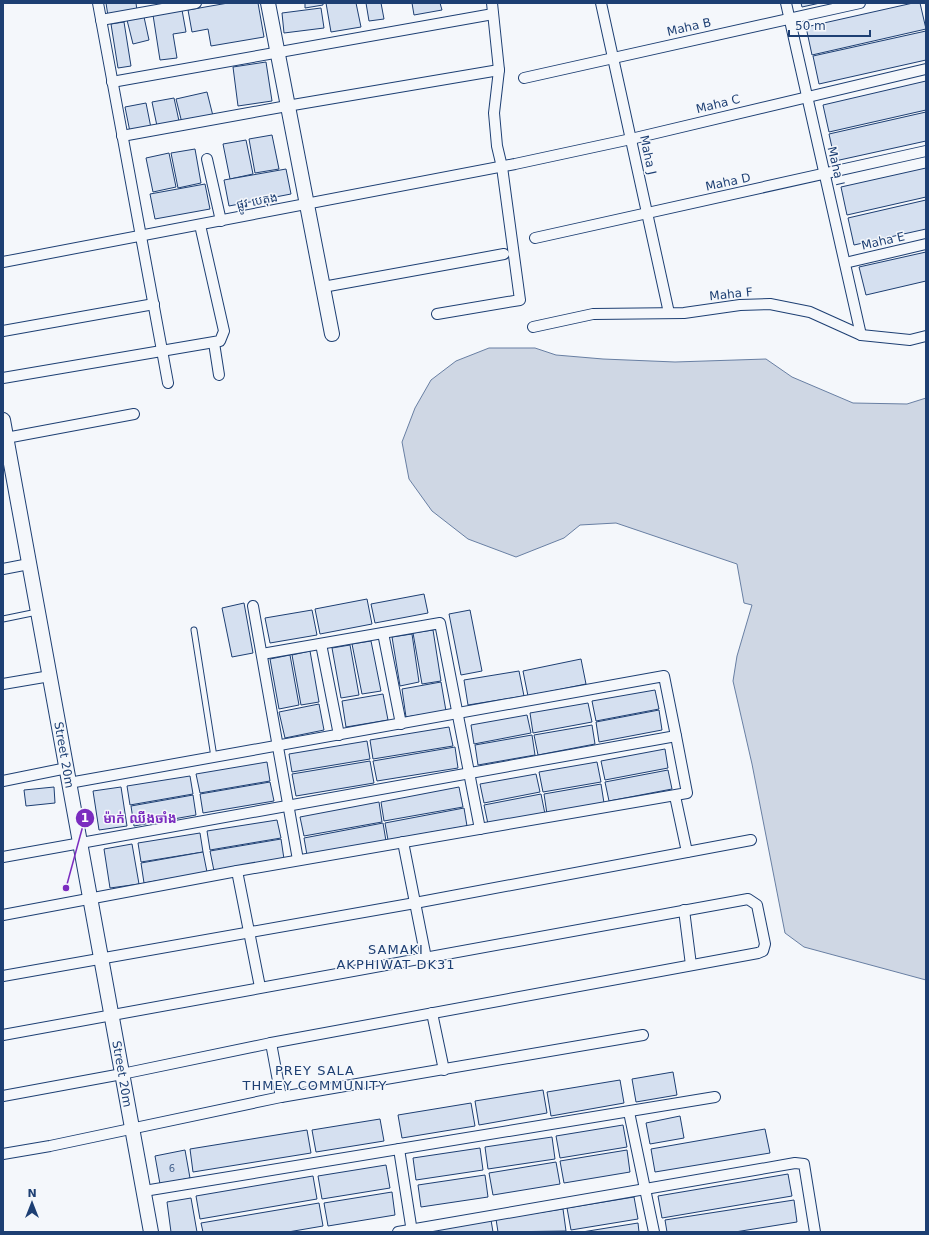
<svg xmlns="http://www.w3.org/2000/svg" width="929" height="1235" font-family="'DejaVu Sans','Noto Sans Khmer',sans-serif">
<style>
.water{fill:#cfd7e4;stroke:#687fa3}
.building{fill:#d5e0f0;stroke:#1d3f73}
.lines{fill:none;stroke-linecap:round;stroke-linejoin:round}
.lane-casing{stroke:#1d3f73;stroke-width:7}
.street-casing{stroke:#1d3f73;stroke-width:12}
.secondary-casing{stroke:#1d3f73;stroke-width:16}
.lane{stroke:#f4f7fb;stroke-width:5}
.street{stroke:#f4f7fb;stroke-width:10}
.secondary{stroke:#f4f7fb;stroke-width:14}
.labels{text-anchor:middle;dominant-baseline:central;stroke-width:3;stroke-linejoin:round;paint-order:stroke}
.number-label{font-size:10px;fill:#4b6792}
.street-label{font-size:12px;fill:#1d3f73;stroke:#f4f7fb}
.neighbourhood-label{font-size:13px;letter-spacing:1px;fill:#1d3f73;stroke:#f4f7fb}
.leader{fill:none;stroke:#7b2cbf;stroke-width:1.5}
.callout-dot{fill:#7b2cbf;stroke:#f4f7fb;stroke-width:1.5}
.mark-label{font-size:12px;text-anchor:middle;font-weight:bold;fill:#fff}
.callout-label{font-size:13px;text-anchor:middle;font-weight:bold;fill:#7b2cbf;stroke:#f4f7fb;stroke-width:3;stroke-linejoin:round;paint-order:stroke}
</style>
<rect width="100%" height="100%" fill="#f4f7fb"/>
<!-- water -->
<path class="water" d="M489 348H535L556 355 603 359 675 362 766 359 792 377 853 403 907 404 926 398V980L804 947 785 933 752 764 733 681 737 656 752 605 744 603 737 564 616 523 580 525 564 538 516 557 468 539 432 511 409 479 402 442 415 408 431 380 456 361Z"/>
<!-- building -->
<g class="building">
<path d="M106 3H136L137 11 108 16Z"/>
<path d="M228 3H258L264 37 211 46 208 29 192 32 188 10Z"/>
<path d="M305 3H323V5L305 8Z"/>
<path d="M326 3H356L361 27 331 32Z"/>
<path d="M366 3H381L384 19 369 21Z"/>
<path d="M412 3H440L442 10 414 15Z"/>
<path d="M801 3H820L802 7Z"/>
<path d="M913 3H920L926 29 812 55 806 27Z"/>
<path d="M321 8 324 28 284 33 282 13Z"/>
<path d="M182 10 186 32 173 34 177 58 160 60 153 15Z"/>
<path d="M144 17 149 40 133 44 127 20Z"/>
<path d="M124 22 131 66 118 68 111 24Z"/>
<path d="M926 31V60L819 84 813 56Z"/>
<path d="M266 62 272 101 238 106 233 67Z"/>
<path d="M926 81V110L829 132 823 105Z"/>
<path d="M207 92 213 116 182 123 176 99Z"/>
<path d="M174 98 179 121 157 126 152 102Z"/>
<path d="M146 103 151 128 130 132 125 107Z"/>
<path d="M926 112V141L835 161 829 134Z"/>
<path d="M272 135 279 169 255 173 249 139Z"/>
<path d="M246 140 253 174 230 179 223 144Z"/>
<path d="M195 149 201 183 178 188 171 153Z"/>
<path d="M169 153 176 187 153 192 146 158Z"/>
<path d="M926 168V197L847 215 841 187Z"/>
<path d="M286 169 291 194 229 206 224 180Z"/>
<path d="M205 184 210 209 155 219 150 194Z"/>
<path d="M926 200V229L854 245 848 218Z"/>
<path d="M926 252V281L866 295 859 267Z"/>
<path d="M424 594 428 613 375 623 371 604Z"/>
<path d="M367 599 372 624 320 634 315 609Z"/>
<path d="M244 603 253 653 232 657 222 608Z"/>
<path d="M312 610 317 635 270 643 265 618Z"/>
<path d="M470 610 482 671 461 675 449 614Z"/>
<path d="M433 630 441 681 422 684 413 633Z"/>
<path d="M412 634 419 682 400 686 392 637Z"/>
<path d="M371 641 381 691 362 694 352 644Z"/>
<path d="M350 645 359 695 341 698 332 648Z"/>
<path d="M310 651 319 702 301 705 292 655Z"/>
<path d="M290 655 299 705 279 709 270 659Z"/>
<path d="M581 659 586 684 528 696 523 671Z"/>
<path d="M519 671 524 696 468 705 464 680Z"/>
<path d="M441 682 446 711 406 717 402 689Z"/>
<path d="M655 690 659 709 596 721 592 701Z"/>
<path d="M383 694 388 720 346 727 342 701Z"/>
<path d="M588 703 592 722 533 733 530 713Z"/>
<path d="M319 704 324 730 285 738 279 712Z"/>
<path d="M659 710 662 730 599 742 596 722Z"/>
<path d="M527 715 531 733 474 744 471 725Z"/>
<path d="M592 725 595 744 538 755 534 735Z"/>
<path d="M449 727 453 746 373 759 370 740Z"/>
<path d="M532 735 535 755 478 765 475 745Z"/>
<path d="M367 741 370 759 292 772 289 754Z"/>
<path d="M455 747 458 768 377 781 373 761Z"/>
<path d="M665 749 668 768 605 780 601 761Z"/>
<path d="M370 761 374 783 296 796 292 774Z"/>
<path d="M267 762 270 781 200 793 196 774Z"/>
<path d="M597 762 601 782 543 792 539 772Z"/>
<path d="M668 770 672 789 609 801 605 782Z"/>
<path d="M536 774 540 792 484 803 480 784Z"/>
<path d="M190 776 193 794 130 805 127 786Z"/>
<path d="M270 782 274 801 203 813 200 794Z"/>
<path d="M601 784 604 803 547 814 544 794Z"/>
<path d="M54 787 55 803 26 806 24 790Z"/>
<path d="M121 787 127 826 99 830 93 791Z"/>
<path d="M459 787 463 807 384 821 381 802Z"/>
<path d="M541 794 545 814 488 824 484 805Z"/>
<path d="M193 795 196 815 134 826 131 806Z"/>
<path d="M379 802 382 822 304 836 300 817Z"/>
<path d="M464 808 467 826 388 840 385 823Z"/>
<path d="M277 820 281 838 210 850 207 831Z"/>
<path d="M383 823 386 841 307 855 304 838Z"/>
<path d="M200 833 203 852 141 862 138 843Z"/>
<path d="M281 839 284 859 214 871 210 851Z"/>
<path d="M132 844 139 884 110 888 104 849Z"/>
<path d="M203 852 207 872 144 883 141 863Z"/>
<path d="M673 1072 677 1095 636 1102 632 1079Z"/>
<path d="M620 1080 624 1103 551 1116 547 1092Z"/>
<path d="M543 1090 547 1113 479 1125 475 1101Z"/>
<path d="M471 1103 475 1126 402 1138 398 1115Z"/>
<path d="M680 1116 684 1138 650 1144 646 1123Z"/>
<path d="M380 1119 384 1141 316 1152 312 1130Z"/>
<path d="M623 1125 627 1147 560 1158 556 1136Z"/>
<path d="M765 1129 770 1153 655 1172 651 1149Z"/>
<path d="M307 1130 311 1153 193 1172 190 1149Z"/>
<path d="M552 1137 555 1159 488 1169 485 1147Z"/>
<path d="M480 1148 483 1170 416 1180 413 1158Z"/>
<path d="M185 1150 190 1178 160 1184 155 1156Z"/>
<path d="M627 1150 630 1172 564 1183 560 1161Z"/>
<path d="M556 1162 560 1184 493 1195 489 1173Z"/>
<path d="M386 1165 390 1188 322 1199 318 1176Z"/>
<path d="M788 1174 792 1196 662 1218 658 1196Z"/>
<path d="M485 1175 488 1197 421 1207 418 1185Z"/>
<path d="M313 1176 317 1199 200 1219 196 1196Z"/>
<path d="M392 1192 395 1215 328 1226 324 1203Z"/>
<path d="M634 1197 638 1219 571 1230 567 1208Z"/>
<path d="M191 1198 197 1232H171L167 1202Z"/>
<path d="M794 1200 797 1222 735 1232H667L665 1220Z"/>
<path d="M319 1203 323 1226 288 1232H203L201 1223Z"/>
<path d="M563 1209 566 1231 498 1232 496 1219Z"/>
<path d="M491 1220 493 1232H424Z"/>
<path d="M638 1223 639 1232H582Z"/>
</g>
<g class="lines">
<defs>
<g id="lane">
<path d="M3 619 37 612"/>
<path d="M194 630 214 757"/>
</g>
<g id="street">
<path d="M98 3 168 383"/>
<path d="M601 3 669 313"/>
<path d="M786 3 861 335"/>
<path d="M101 20 196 3"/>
<path d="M524 78 860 3"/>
<path d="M112 82 493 14"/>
<path d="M122 136 287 106 499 70"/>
<path d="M207 159 221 221"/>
<path d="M535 238 926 151"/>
<path d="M3 262 515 164 631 139 926 69"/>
<path d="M845 263 926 244"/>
<path d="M323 287 504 254"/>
<path d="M437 314 520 300 502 167 497 146 494 113 499 70 492 3"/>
<path d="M533 327 593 314 684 313 740 305 770 304 810 312 861 335 910 340 926 336"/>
<path d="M3 331 154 304"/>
<path d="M214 343 219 375"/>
<path d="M3 378 220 341 224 331 200 225"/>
<path d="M6 438 134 414"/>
<path d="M3 569 29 564"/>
<path d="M253 606 298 860"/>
<path d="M383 633 401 724"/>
<path d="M321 644 339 735"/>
<path d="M262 654 440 623 480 829"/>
<path d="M3 684 50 676"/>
<path d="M3 781 67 768"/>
<path d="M675 796 687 852"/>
<path d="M403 842 426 958"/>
<path d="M3 857 676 736 664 676 69 783"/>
<path d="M237 871 260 987"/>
<path d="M684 910 691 965"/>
<path d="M3 915 237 871 687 793 676 736"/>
<path d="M3 976 415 903 751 840"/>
<path d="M432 1013 444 1070"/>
<path d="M3 1035 748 899 757 905 765 944 763 951 758 953 271 1043 122 1074 3 1096"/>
<path d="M271 1043 281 1097"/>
<path d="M629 1112 654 1232"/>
<path d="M399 1149 412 1232"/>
<path d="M3 1154 50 1146 281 1097 643 1035"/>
<path d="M144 1191 715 1097"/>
<path d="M398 1232 795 1163 804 1164 815 1232"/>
</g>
<g id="secondary">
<path d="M268 3 332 334"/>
<path d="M3 420 151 1232"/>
</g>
</defs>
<!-- lane casing -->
<use href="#lane" class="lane-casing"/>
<!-- street casing -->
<use href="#street" class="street-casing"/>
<!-- secondary casing -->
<use href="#secondary" class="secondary-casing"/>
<!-- lane -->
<use href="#lane" class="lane"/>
<!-- street -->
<use href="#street" class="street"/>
<!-- secondary -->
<use href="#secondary" class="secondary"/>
</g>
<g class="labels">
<!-- number labels -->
<g class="number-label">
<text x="172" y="1168">6</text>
</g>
<!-- street labels -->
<g class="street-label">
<text transform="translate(689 27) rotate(-13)">Maha B</text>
<text transform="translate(718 104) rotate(-14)">Maha C</text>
<text transform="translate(648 155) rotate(78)">Maha J</text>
<text transform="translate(836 166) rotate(77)">Maha I</text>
<text transform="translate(728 182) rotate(-12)">Maha D</text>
<text transform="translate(257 201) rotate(-11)">ផ្លូវ បេតុង</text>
<text transform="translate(883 241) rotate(-13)">Maha E</text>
<text transform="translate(731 294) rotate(-6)">Maha F</text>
<text transform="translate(64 755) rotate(80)">Street 20m</text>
<text transform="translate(122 1074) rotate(80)">Street 20m</text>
</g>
<!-- neighbourhood labels -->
<g class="neighbourhood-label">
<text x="396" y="949">SAMAKI<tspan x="396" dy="15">AKPHIWAT DK31</tspan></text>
<text x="315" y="1070">PREY SALA<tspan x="315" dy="15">THMEY COMMUNITY</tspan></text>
</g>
</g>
<!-- callouts -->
<path class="leader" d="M66 888L85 818"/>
<g class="callout-dot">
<circle cx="66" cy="888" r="4"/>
<circle cx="85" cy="818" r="10"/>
</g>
<g class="mark-label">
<text x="85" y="822">1</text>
</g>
<g class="callout-label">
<text x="140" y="823">ម៉ាក់ ឈីងចាំង</text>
</g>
<!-- border -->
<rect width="929" height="1235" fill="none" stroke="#1d3f73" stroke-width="8"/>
<!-- north arrow -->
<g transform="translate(32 1203)" stroke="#f4f7fb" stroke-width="3" paint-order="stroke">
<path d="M0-3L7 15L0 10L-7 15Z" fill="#1d3f73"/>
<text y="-6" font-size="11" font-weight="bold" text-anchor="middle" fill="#1d3f73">N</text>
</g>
<!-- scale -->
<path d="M789 30v6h81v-6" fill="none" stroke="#1d3f73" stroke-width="2"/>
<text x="795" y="30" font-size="12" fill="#1d3f73" stroke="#f4f7fb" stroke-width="3" paint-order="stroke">50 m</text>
</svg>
